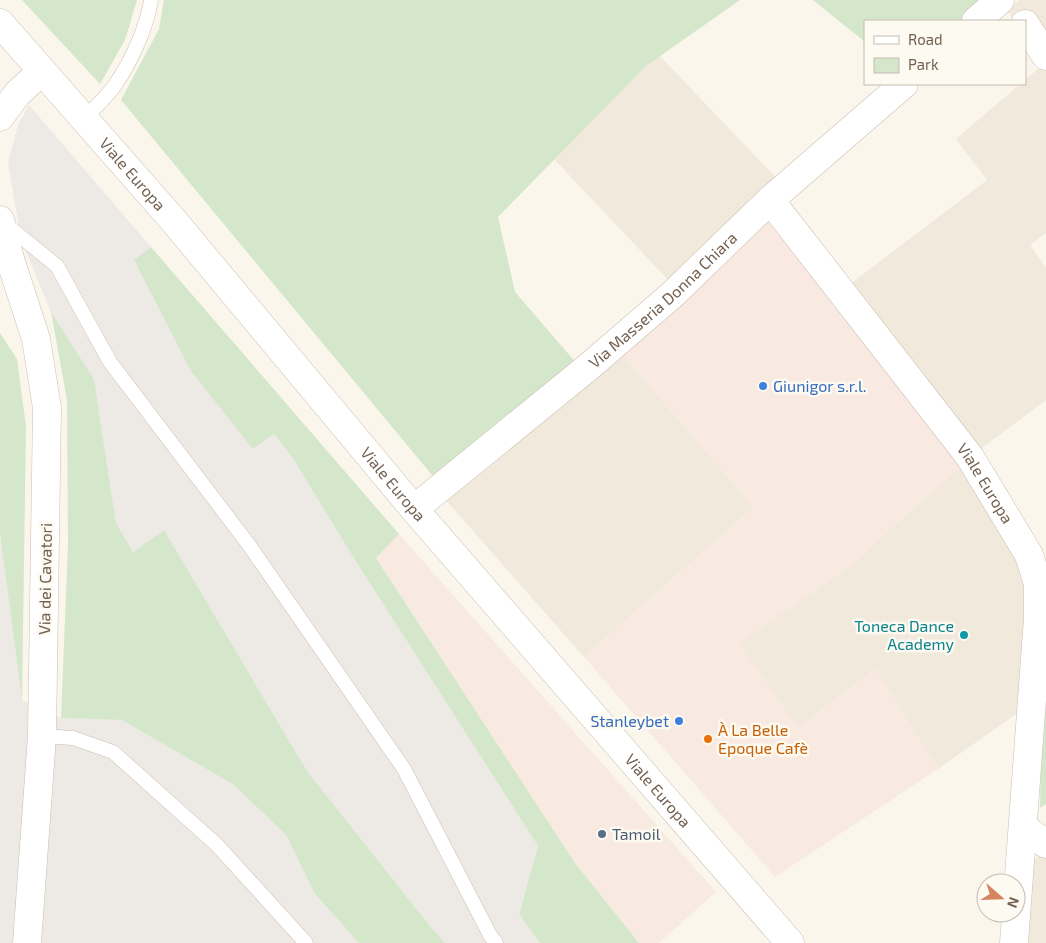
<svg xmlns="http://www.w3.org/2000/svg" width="1046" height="943" font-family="'Exo 2',sans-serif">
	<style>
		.residential { fill: #f1e9db }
		.commercial { fill: #f9eae1 }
		.industrial { fill: #ede9e4 }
		.green { fill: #d4e7cb }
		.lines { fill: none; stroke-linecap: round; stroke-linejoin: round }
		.service-casing { stroke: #ccbfb2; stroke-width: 15 }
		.minor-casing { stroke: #ccbfb2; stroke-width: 29 }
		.tertiary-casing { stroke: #ccbfb2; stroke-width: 29 }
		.service { stroke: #fff; stroke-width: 14 }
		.minor { stroke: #fff; stroke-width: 28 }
		.tertiary { stroke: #fff; stroke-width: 28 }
		.shop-dot { fill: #3f7fe0; stroke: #fdfaf2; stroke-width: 2 }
		.culture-dot { fill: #0f9aa8; stroke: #fdfaf2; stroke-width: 2 }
		.food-dot { fill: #e8710a; stroke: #fdfaf2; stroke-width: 2 }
		.service-dot { fill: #5c6f8a; stroke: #fdfaf2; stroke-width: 2 }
		.labels { text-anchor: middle; stroke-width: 5; stroke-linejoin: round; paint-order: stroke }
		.street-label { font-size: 16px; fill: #736051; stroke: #fdfaf2 }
		.shop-label { font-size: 16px; fill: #366cbe; stroke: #fdfaf2; text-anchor: start }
		.culture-label { font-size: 16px; fill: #0d838f; stroke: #fdfaf2; text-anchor: end }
		.food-label { font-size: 16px; fill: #c56008; stroke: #fdfaf2; text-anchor: start }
		.service-label { font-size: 16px; fill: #4e5e75; stroke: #fdfaf2; text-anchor: start }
	</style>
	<rect width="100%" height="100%" fill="#faf6ec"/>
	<path class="residential" d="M 1019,0 L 1046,0 L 1046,233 L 1030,245 L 1046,268 L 1046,400 L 975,453 L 849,285 L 987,180 L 956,139 L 1020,84 L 1025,84 L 1025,80 L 1045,63 L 1007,10 Z
		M 660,56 L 779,181 L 671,283 L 554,159 L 646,66 Z
		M 619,351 L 754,507 L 584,657 L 443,497 Z
		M 960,467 L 1012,546 L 1026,594 L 1022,710 L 938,769 L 875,669 L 798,728 L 738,643 L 852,565 L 890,529 Z
		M 1042,854 L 1046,859 L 1046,943 L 1023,943 L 1028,864 Z"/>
	<path class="commercial" d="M 768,214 L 778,218 L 960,467 L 890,529 L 852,565 L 739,643 L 798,728 L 875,669 L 938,769 L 775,877 L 584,657 L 754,507 L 619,351 Z
		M 399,534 L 716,892 L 659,943 L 639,943 L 575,863 L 376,558 Z"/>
	<path class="industrial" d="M 29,105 L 151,247 L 134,261 L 253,449 L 274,434 L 292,457 L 355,560 L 538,846 L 519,913 L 540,943 L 445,943 L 430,926 L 307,771 L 164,530 L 133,552 L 116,523 L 94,379 L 51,312 L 21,239 L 8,162 L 18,125 Z
		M 0,534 L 22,700 L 61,718 L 122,720 L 234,785 L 286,835 L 315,894 L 359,943 L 0,943 Z"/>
	<path class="green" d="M 22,0 L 137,0 L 125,40 L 100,84 Z
		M 164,0 L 740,0 L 646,66 L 498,217 L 515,292 L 578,365 L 436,480 L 121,100 L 159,29 Z
		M 813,0 L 989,0 L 964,21 L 865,21 L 865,42 Z
		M 151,247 L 399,534 L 376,558 L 575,863 L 639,943 L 540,943 L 519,914 L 538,846 L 355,560 L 292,457 L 274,434 L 253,449 L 191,371 L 134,260 Z
		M 51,312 L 94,379 L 116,523 L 133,552 L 164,530 L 307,771 L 430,926 L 445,943 L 359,943 L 315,894 L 286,835 L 234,785 L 122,720 L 61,718 L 68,544 L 67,400 Z
		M 0,333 L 17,359 L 26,426 L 22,700 L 0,534 Z
		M 1046,596 L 1046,804 L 1040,808 L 1044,598 Z"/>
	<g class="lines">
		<defs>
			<path id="service" d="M 84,119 C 94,108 107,97 115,85 C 131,62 147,27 151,0
				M 4,223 L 57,266 L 110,362 L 249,545 L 404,769 L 490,935 L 496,943
				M 42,736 L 73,738 L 113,752 L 217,845 L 306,943"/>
			<g id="minor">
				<path d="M 976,21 L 1000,0"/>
				<path d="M 1025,24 L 1046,56"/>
				<path d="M 0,117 L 17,94 L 42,71"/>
				<path id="s1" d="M 770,200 L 970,457 L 1029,555 L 1038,584 L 1038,618 L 1014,943"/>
				<path d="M 0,220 L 11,262 L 36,339 L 47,408 L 42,736 L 27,943"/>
				<path id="s2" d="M 414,509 L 586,369 L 673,294 L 770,200 L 904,84"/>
				<path d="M 1023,827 L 1046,844"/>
			</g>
			<g id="tertiary">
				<path id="s3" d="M 0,23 L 173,220 L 414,509 L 790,943"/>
			</g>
		</defs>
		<use href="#service" class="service-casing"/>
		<use href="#minor" class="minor-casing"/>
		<use href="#tertiary" class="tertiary-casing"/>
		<use href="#service" class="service"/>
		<use href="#minor" class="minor"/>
		<use href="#tertiary" class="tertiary"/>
	</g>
	<g class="shop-dot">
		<circle cx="763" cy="386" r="5"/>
		<circle cx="679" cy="721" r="5"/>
	</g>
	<circle class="culture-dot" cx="964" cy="635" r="5"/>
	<circle class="food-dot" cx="708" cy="739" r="5"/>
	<circle class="service-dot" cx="602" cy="834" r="5"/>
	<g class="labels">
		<g class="street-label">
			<text dy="6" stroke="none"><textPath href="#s3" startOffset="201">Viale Europa</textPath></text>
			<text dy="6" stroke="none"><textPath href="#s2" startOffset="325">Via Masseria Donna Chiara</textPath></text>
			<text dy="6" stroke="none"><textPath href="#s3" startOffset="606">Viale Europa</textPath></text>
			<text dy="6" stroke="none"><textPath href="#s1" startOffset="356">Viale Europa</textPath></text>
			<text transform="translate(45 579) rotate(-89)" y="6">Via dei Cavatori</text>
			<text dy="6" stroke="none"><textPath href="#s3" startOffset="1011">Viale Europa</textPath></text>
		</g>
		<g class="shop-label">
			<text x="773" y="392">Giunigor s.r.l.</text>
			<text x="669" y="727" text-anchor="end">Stanleybet</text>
		</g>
		<g class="culture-label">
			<text x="954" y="632">Toneca Dance<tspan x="954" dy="18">Academy</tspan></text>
		</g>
		<g class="food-label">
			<text x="718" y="736">À La Belle<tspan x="718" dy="18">Epoque Cafè</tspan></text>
		</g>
		<g class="service-label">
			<text x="612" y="840">Tamoil</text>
		</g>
	</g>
	<rect x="864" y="20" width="162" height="65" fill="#fdfaf2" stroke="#c6bcb2"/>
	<rect x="874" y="36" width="25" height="8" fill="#ffffff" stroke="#c6bcb2"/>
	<text x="908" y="45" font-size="15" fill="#736051">Road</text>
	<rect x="874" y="58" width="25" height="15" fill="#d4e7cb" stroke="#c6bcb2"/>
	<text x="908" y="70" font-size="15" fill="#736051">Park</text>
	<g transform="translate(1001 898) rotate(110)"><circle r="24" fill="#fdfaf2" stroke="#c6bcb2"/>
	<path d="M0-4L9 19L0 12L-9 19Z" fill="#d58460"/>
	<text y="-8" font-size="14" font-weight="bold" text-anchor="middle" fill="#736051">N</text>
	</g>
</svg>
